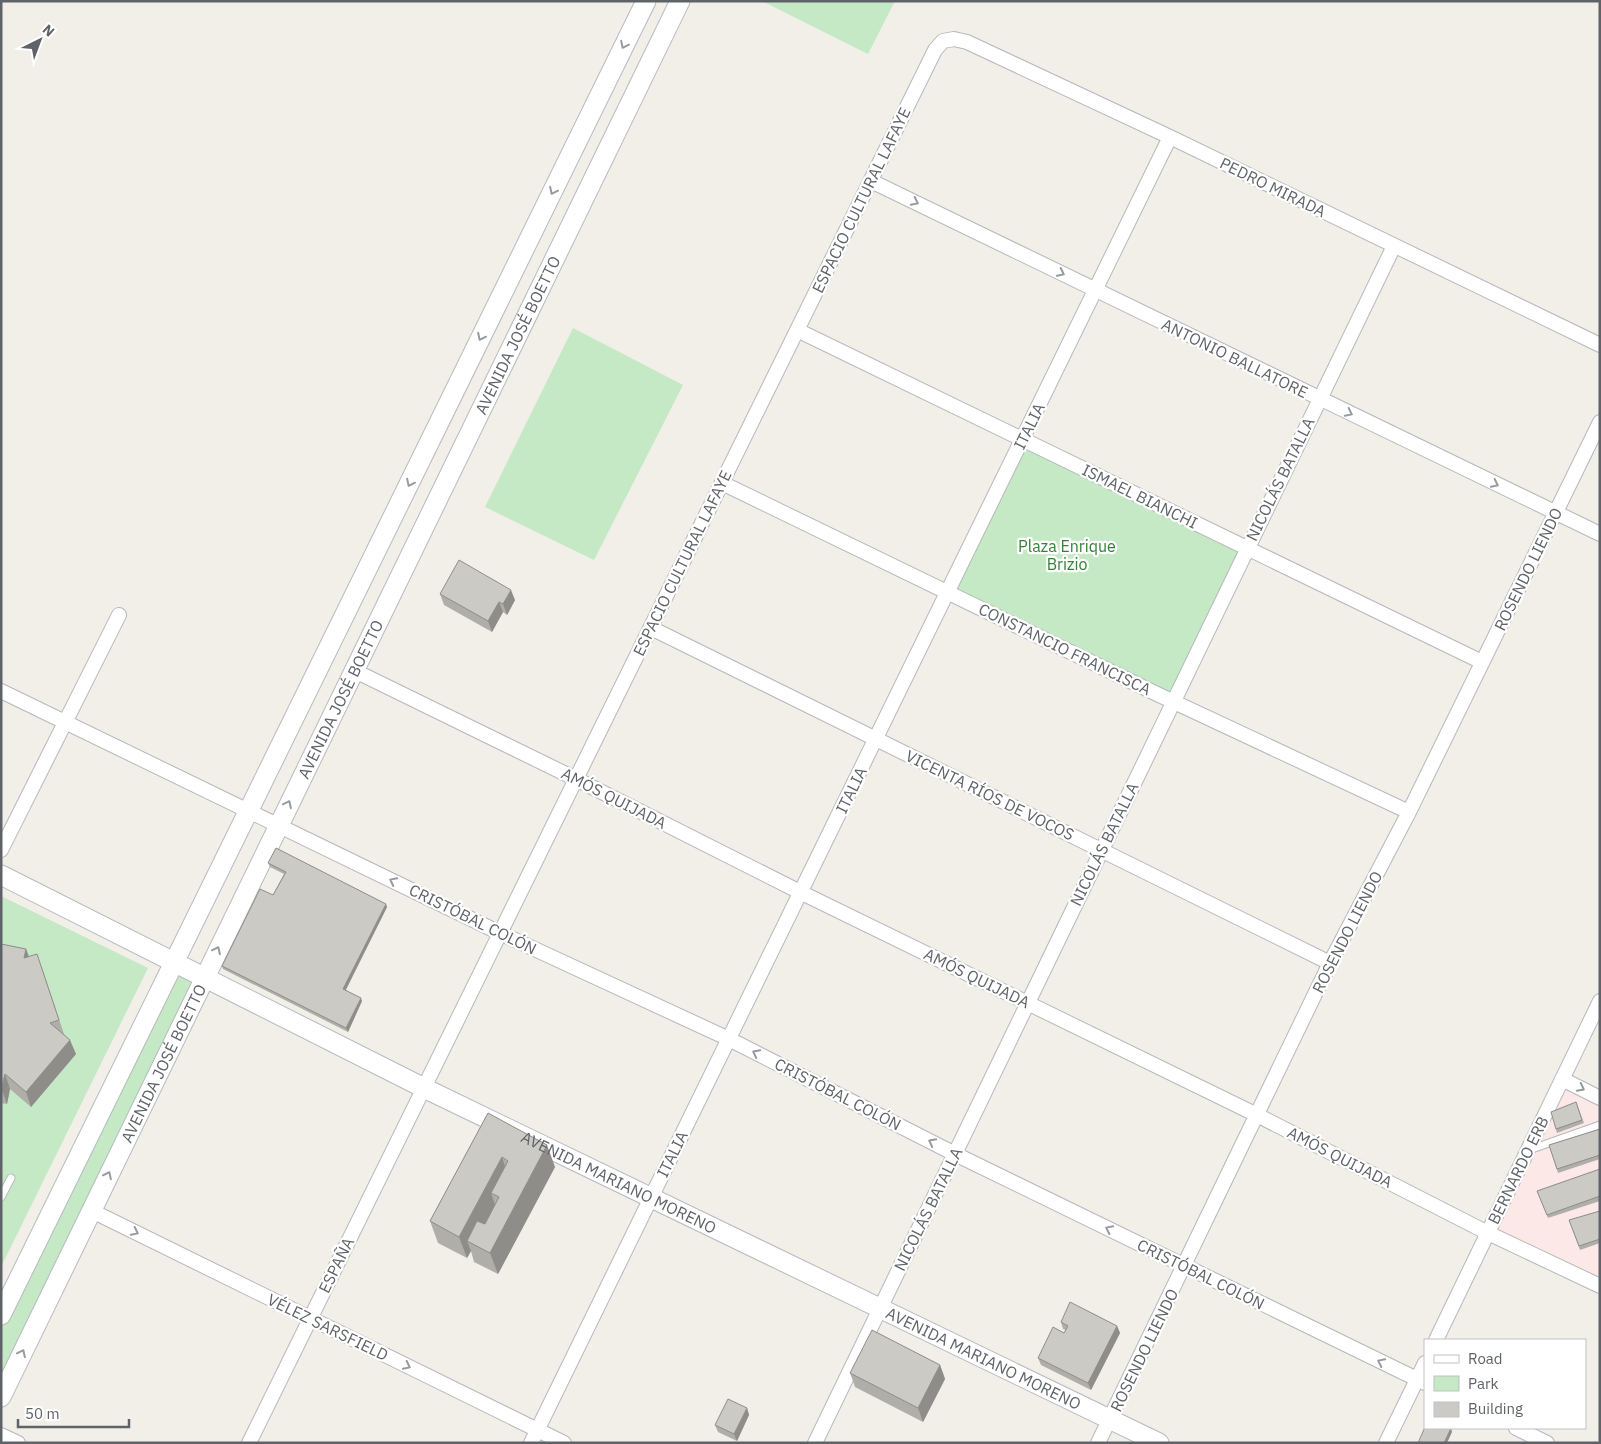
<svg xmlns="http://www.w3.org/2000/svg" width="1601" height="1444" font-family="'IBM Plex Sans',sans-serif">
	<style>
		.medical { fill: #fce8e6 }
		.green { fill: #c5e8c5 }
		.lines { fill: none; stroke-linecap: round; stroke-linejoin: round }
		.lane-casing { stroke: #b5b8bc; stroke-width: 9 }
		.street-casing { stroke: #b5b8bc; stroke-width: 16 }
		.secondary-casing { stroke: #b6babf; stroke-width: 21 }
		.lane { stroke: #fff; stroke-width: 7 }
		.street { stroke: #fff; stroke-width: 14 }
		.secondary { stroke: #fff; stroke-width: 19 }
		.wall { fill: #afaea9 }
		.shaded-wall { fill: #8f8d8a }
		.building { fill: #cccac5; stroke: #8f8d8a }
		.oneway { stroke: #979a9d }
		.labels { text-anchor: middle; stroke-width: 4.5; stroke-linejoin: round; paint-order: stroke }
		.street-label { font-size: 16px; fill: #5f6368; stroke: #fff }
		.park-label { font-size: 16px; fill: #348238; stroke: #fff }
	</style>
	<rect width="100%" height="100%" fill="#f1efe8"/>
	<path class="medical" d="M 1565,1089 L 1600,1105 L 1600,1280 L 1496,1230 Z"/>
	<path class="green" d="M 762,1 L 895,1 L 868,54 Z
		M 573,328 L 683,385 L 594,560 L 485,507 Z
		M 1026,444 L 1241,549 L 1172,697 L 954,591 Z
		M 1,896 L 148,968 L 1,1267 Z
		M 176,967 L 200,978 L 1,1387 L 1,1322 Z"/>
	<g class="lines">
		<defs>
			<path id="lane" d="M 1529,1150 L 1600,1125
				M 1,1197 L 11,1178"/>
			<path id="street" d="M 871,181 L 1600,534
				M 797,330 L 1482,662
				M 722,483 L 1157,694 L 1409,812
				M 651,628 L 1330,963
				M 353,670 L 576,779 L 800,892 L 1257,1115 L 1488,1233 L 1600,1286
				M 1,691 L 500,933 L 729,1039 L 955,1154 L 1425,1383
				M 1,850 L 119,615
				M 1562,1079 L 1600,1098
				M 92,1211 L 564,1443
				M 1436,1340 L 1600,1001
				M 1516,1428 L 1547,1443
				M 1,1435 L 18,1443
				M 249,1443 L 935,50 L 943,41 L 954,39 L 967,42 L 1170,137 L 1600,345
				M 531,1443 L 1170,137
				M 815,1443 L 1394,246
				M 1098,1443 L 1330,963 L 1409,812 L 1600,422
				M 1386,1443 L 1425,1363"/>
			<g id="secondary">
				<path id="s1" d="M 1,875 L 424,1088 L 1159,1443"/>
				<path d="M 1,1315 L 646,1"/>
				<path id="s2" d="M 1,1397 L 680,1"/>
			</g>
		</defs>
		<use href="#lane" class="lane-casing"/>
		<use href="#street" class="street-casing"/>
		<use href="#secondary" class="secondary-casing"/>
		<use href="#lane" class="lane"/>
		<use href="#street" class="street"/>
		<use href="#secondary" class="secondary"/>
	</g>
	<path class="wall" d="M 440,594 L 515,600 L 507,615 L 503,612 L 492,632 L 444,605 Z
		M 268,863 L 387,907 L 346,990 L 362,1001 L 348,1032 L 223,969 L 222,966 L 273,895 L 284,874 L 270,867 Z
		M 1,944 L 26,949 L 29,956 L 42,968 L 64,1034 L 76,1054 L 31,1107 L 10,1089 L 7,1104 L 1,1103 Z
		M 1576,1102 L 1584,1123 L 1557,1133 L 1551,1112 Z
		M 488,1113 L 555,1167 L 498,1274 L 474,1262 L 471,1251 L 467,1258 L 438,1243 L 430,1221 Z
		M 1600,1129 L 1600,1159 L 1558,1173 L 1549,1145 Z
		M 1600,1169 L 1600,1201 L 1548,1218 L 1537,1191 Z
		M 1600,1211 L 1600,1243 L 1580,1250 L 1569,1220 Z
		M 1061,1322 L 1117,1326 L 1120,1333 L 1091,1390 L 1041,1365 L 1038,1358 L 1064,1333 L 1066,1330 L 1063,1329 Z
		M 940,1365 L 945,1379 L 923,1422 L 855,1387 L 850,1373 Z
		M 747,1408 L 749,1415 L 737,1441 L 718,1432 L 715,1425 Z"/>
	<path class="shaded-wall" d="M 511,590 L 515,600 L 507,615 L 503,604 Z
		M 499,602 L 503,612 L 492,632 L 488,621 Z
		M 386,904 L 387,907 L 344,993 L 343,989 Z
		M 26,949 L 31,963 L 24,958 Z
		M 361,998 L 362,1001 L 348,1032 L 346,1028 Z
		M 70,1040 L 76,1054 L 31,1107 L 26,1092 Z
		M 5,1074 L 10,1089 L 7,1104 L 2,1090 Z
		M 547,1145 L 555,1167 L 498,1274 L 490,1253 Z
		M 502,1157 L 509,1179 L 491,1193 L 495,1205 L 474,1245 L 467,1241 L 471,1251 L 467,1258 L 459,1237 Z
		M 1117,1326 L 1120,1333 L 1091,1390 L 1088,1383 Z
		M 940,1365 L 945,1379 L 923,1422 L 918,1408 Z
		M 747,1408 L 749,1415 L 737,1441 L 734,1434 Z
		M 1451,1428 L 1452,1432 L 1447,1443 L 1444,1443 Z"/>
	<path class="building" d="M 459,560 L 511,590 L 503,604 L 499,602 L 488,621 L 440,594 Z
		M 276,848 L 386,904 L 343,989 L 361,998 L 346,1028 L 222,966 L 260,889 L 273,895 L 286,872 L 268,863 Z
		M 1,944 L 26,949 L 24,958 L 37,954 L 59,1020 L 50,1023 L 70,1040 L 26,1092 L 5,1074 L 1,1090 Z
		M 1576,1102 L 1582,1120 L 1556,1129 L 1551,1112 Z
		M 488,1113 L 547,1145 L 490,1253 L 467,1241 L 477,1221 L 485,1224 L 499,1197 L 491,1193 L 508,1161 L 502,1157 L 459,1237 L 430,1221 Z
		M 1600,1129 L 1600,1155 L 1557,1169 L 1549,1145 Z
		M 1600,1169 L 1600,1196 L 1547,1215 L 1537,1191 Z
		M 1600,1211 L 1600,1239 L 1579,1246 L 1569,1220 Z
		M 1070,1302 L 1117,1326 L 1088,1383 L 1038,1358 L 1053,1327 L 1064,1333 L 1068,1326 L 1061,1322 Z
		M 872,1330 L 940,1365 L 918,1408 L 850,1373 Z
		M 728,1399 L 747,1408 L 734,1434 L 715,1425 Z
		M 1425,1427 L 1425,1428 L 1451,1428 L 1444,1443 L 1418,1443 Z"/>
	<defs><path id="oneway-chevron" d="M-2-3.5L2.5 0L-2 3.5" fill="none" stroke-width="1.6" stroke-linecap="round" stroke-linejoin="round" transform="scale(1.25)"/></defs>
	<g class="oneway">
		<use href="#oneway-chevron" transform="translate(624 45) rotate(116)"/>
		<use href="#oneway-chevron" transform="translate(553 191) rotate(116)"/>
		<use href="#oneway-chevron" transform="translate(915 202) rotate(26)"/>
		<use href="#oneway-chevron" transform="translate(1061 273) rotate(26)"/>
		<use href="#oneway-chevron" transform="translate(481 337) rotate(116)"/>
		<use href="#oneway-chevron" transform="translate(1349 413) rotate(26)"/>
		<use href="#oneway-chevron" transform="translate(410 483) rotate(116)"/>
		<use href="#oneway-chevron" transform="translate(1495 484) rotate(26)"/>
		<use href="#oneway-chevron" transform="translate(288 804) rotate(-64)"/>
		<use href="#oneway-chevron" transform="translate(393 881) rotate(-154)"/>
		<use href="#oneway-chevron" transform="translate(217 950) rotate(-64)"/>
		<use href="#oneway-chevron" transform="translate(756 1053) rotate(-153)"/>
		<use href="#oneway-chevron" transform="translate(1581 1088) rotate(27)"/>
		<use href="#oneway-chevron" transform="translate(932 1142) rotate(-153)"/>
		<use href="#oneway-chevron" transform="translate(108 1175) rotate(-64)"/>
		<use href="#oneway-chevron" transform="translate(1109 1229) rotate(-154)"/>
		<use href="#oneway-chevron" transform="translate(135 1232) rotate(26)"/>
		<use href="#oneway-chevron" transform="translate(22 1353) rotate(-64)"/>
		<use href="#oneway-chevron" transform="translate(1381 1362) rotate(-154)"/>
		<use href="#oneway-chevron" transform="translate(407 1366) rotate(26)"/>
	</g>
	<g class="labels">
		<g class="street-label">
			<text transform="translate(1273 187) rotate(26)" y="6">PEDRO MIRADA</text>
			<text transform="translate(861 200) rotate(-64)" y="6">ESPACIO CULTURAL LAFAYE</text>
			<text dy="6" stroke="none"><textPath href="#s2" startOffset="1181">AVENIDA JOSÉ BOETTO</textPath></text>
			<text transform="translate(1235 358) rotate(26)" y="6">ANTONIO BALLATORE</text>
			<text transform="translate(1029 426) rotate(-64)" y="6">ITALIA</text>
			<text transform="translate(1280 479) rotate(-64)" y="6">NICOLÁS BATALLA</text>
			<text transform="translate(1140 496) rotate(26)" y="6">ISMAEL BIANCHI</text>
			<text transform="translate(682 563) rotate(-64)" y="6">ESPACIO CULTURAL LAFAYE</text>
			<text transform="translate(1528 569) rotate(-64)" y="6">ROSENDO LIENDO</text>
			<text transform="translate(1065 649) rotate(26)" y="6">CONSTANCIO FRANCISCA</text>
			<text dy="6" stroke="none"><textPath href="#s2" startOffset="776">AVENIDA JOSÉ BOETTO</textPath></text>
			<text transform="translate(851 790) rotate(-64)" y="6">ITALIA</text>
			<text transform="translate(990 795) rotate(26)" y="6">VICENTA RÍOS DE VOCOS</text>
			<text transform="translate(614 798) rotate(27)" y="6">AMÓS QUIJADA</text>
			<text transform="translate(1104 844) rotate(-64)" y="6">NICOLÁS BATALLA</text>
			<text transform="translate(473 919) rotate(26)" y="6">CRISTÓBAL COLÓN</text>
			<text transform="translate(1347 932) rotate(-63)" y="6">ROSENDO LIENDO</text>
			<text transform="translate(977 978) rotate(26)" y="6">AMÓS QUIJADA</text>
			<text dy="6" stroke="none"><textPath href="#s2" startOffset="371">AVENIDA JOSÉ BOETTO</textPath></text>
			<text transform="translate(838 1094) rotate(27)" y="6">CRISTÓBAL COLÓN</text>
			<text transform="translate(672 1154) rotate(-64)" y="6">ITALIA</text>
			<text transform="translate(1340 1157) rotate(27)" y="6">AMÓS QUIJADA</text>
			<text transform="translate(1518 1170) rotate(-64)" y="6">BERNARDO ERB</text>
			<text dy="6" stroke="none"><textPath href="#s1" startOffset="690">AVENIDA MARIANO MORENO</textPath></text>
			<text transform="translate(928 1209) rotate(-64)" y="6">NICOLÁS BATALLA</text>
			<text transform="translate(336 1265) rotate(-64)" y="6">ESPAÑA</text>
			<text transform="translate(1201 1274) rotate(26)" y="6">CRISTÓBAL COLÓN</text>
			<text transform="translate(328 1327) rotate(26)" y="6">VÉLEZ SARSFIELD</text>
			<text transform="translate(1144 1350) rotate(-64)" y="6">ROSENDO LIENDO</text>
			<text dy="6" stroke="none"><textPath href="#s1" startOffset="1095">AVENIDA MARIANO MORENO</textPath></text>
		</g>
		<g class="park-label">
			<text x="1067" y="552">Plaza Enrique<tspan x="1067" dy="18">Brizio</tspan></text>
		</g>
	</g>
	<rect width="1601" height="1444" fill="none" stroke="#5f6368" stroke-width="5"/>
	<rect x="1424" y="1339" width="162" height="90" fill="#ffffff" stroke="#bfc1c3"/>
	<rect x="1434" y="1355" width="25" height="8" fill="#ffffff" stroke="#bfc1c3"/>
	<text x="1468" y="1364" font-size="15" fill="#5f6368">Road</text>
	<rect x="1434" y="1376" width="25" height="15" fill="#c5e8c5" stroke="#bfc1c3"/>
	<text x="1468" y="1389" font-size="15" fill="#5f6368">Park</text>
	<rect x="1434" y="1402" width="25" height="15" fill="#cccac5" stroke="#bfc1c3"/>
	<text x="1468" y="1414" font-size="15" fill="#5f6368">Building</text>
	<g transform="translate(40 40) rotate(42)" stroke="#ffffff" stroke-width="4" paint-order="stroke">
	<path d="M0-4L9 19L0 12L-9 19Z" fill="#5f6368"/>
	<text y="-8" font-size="14" font-weight="bold" text-anchor="middle" fill="#5f6368">N</text>
	</g>
	<path d="M18 1419v8h111v-8" fill="none" stroke="#5f6368" stroke-width="2.5"/>
	<text x="25" y="1419" font-size="15" fill="#5f6368" stroke="#ffffff" stroke-width="4" paint-order="stroke">50 m</text>
</svg>
